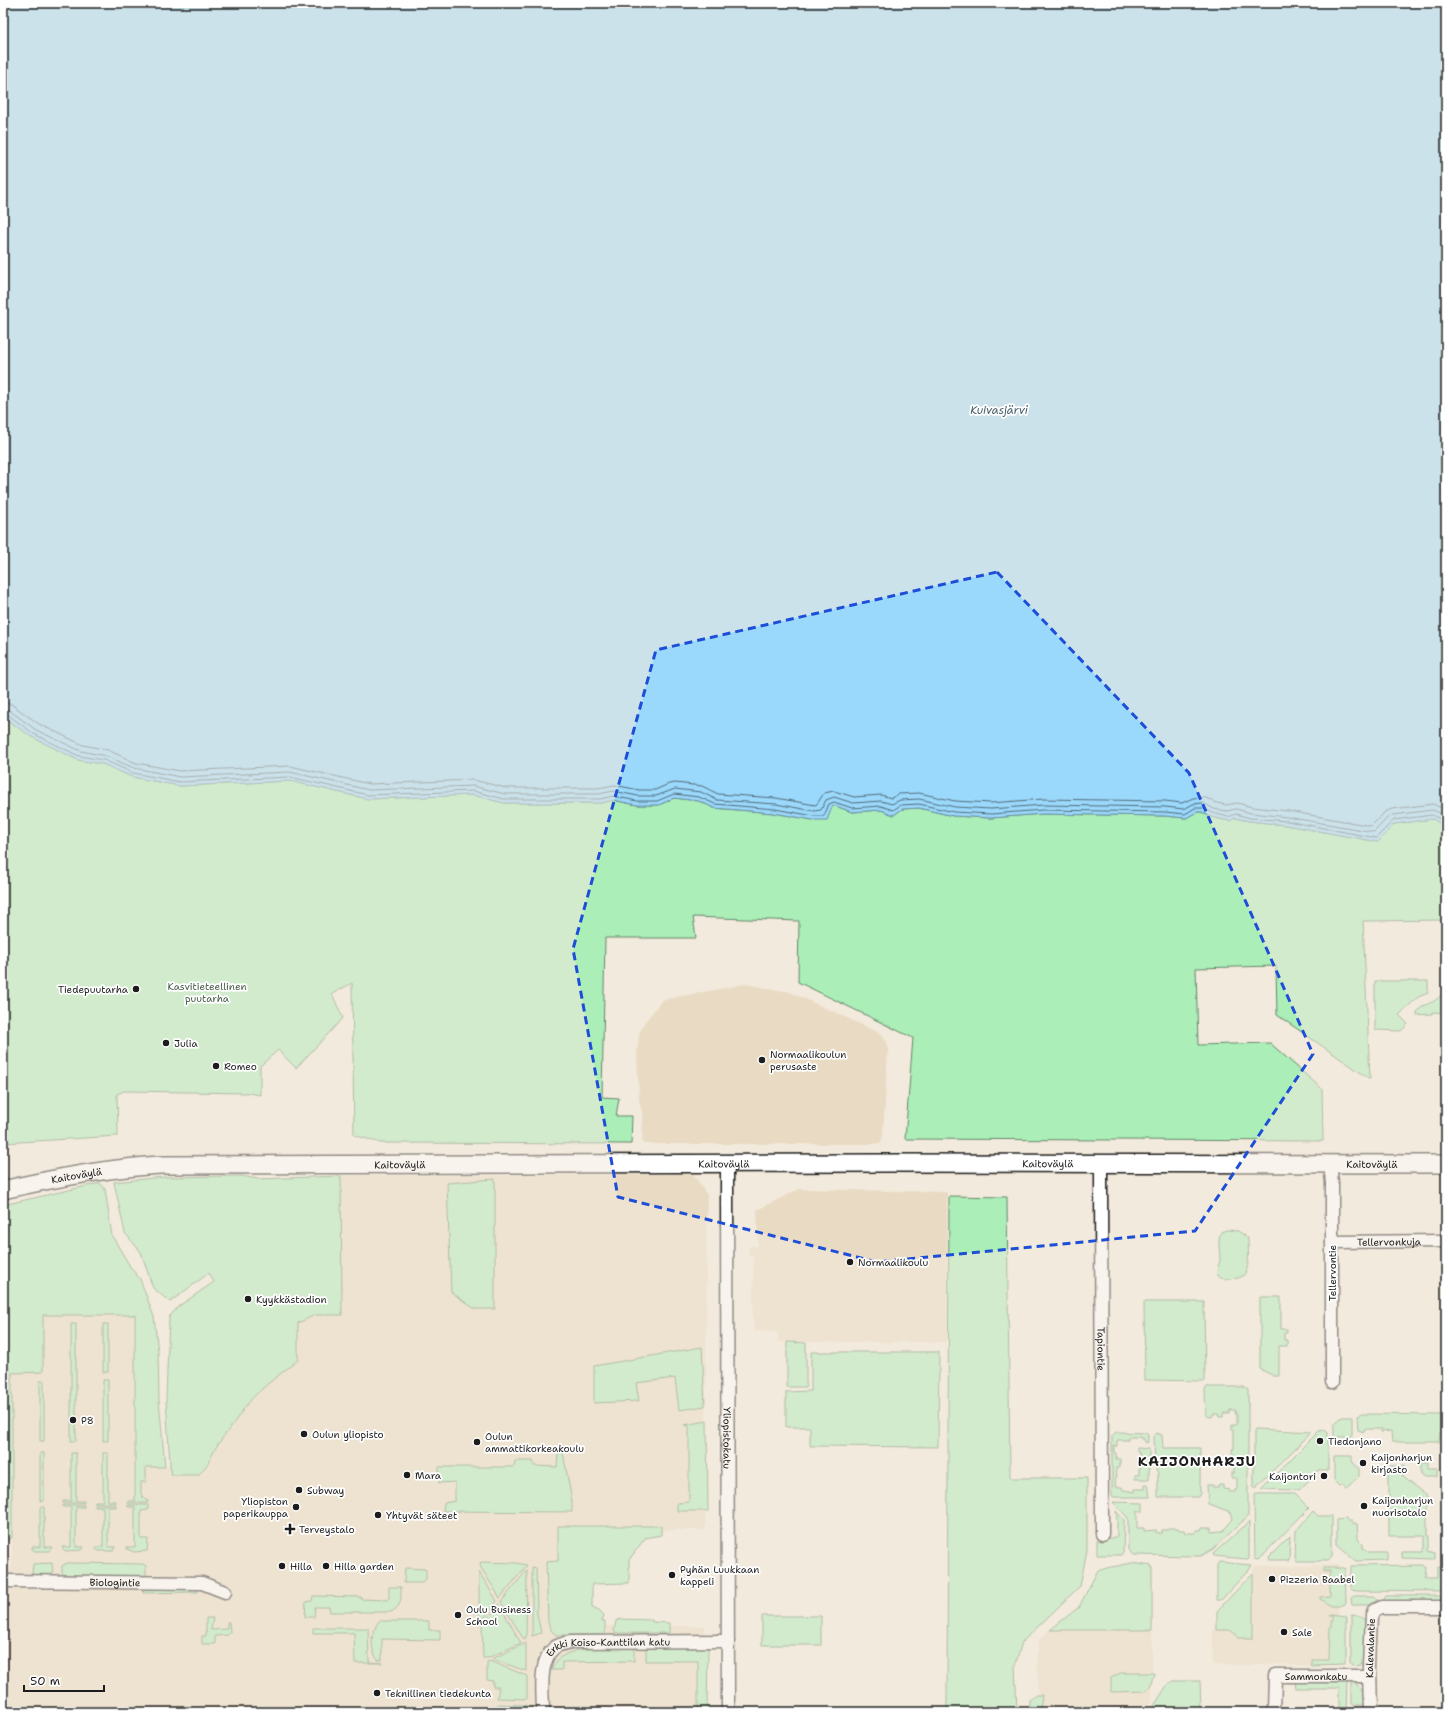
<svg xmlns="http://www.w3.org/2000/svg" width="1449" height="1715" font-family="'Shantell Sans',sans-serif">
	<style>
		.built { fill: #e9dbc3 }
		.green { fill: #abeeb8; stroke: #64856a }
		.water { fill: #9bd9fc; stroke: #688da2 }
		.lines { fill: none; stroke-linecap: round; stroke-linejoin: round }
		.shore { stroke: #4f6876; stroke-width: 1 }
		.street-casing { stroke: #1c1c1c; stroke-width: 15 }
		.secondary-casing { stroke: #1c1c1c; stroke-width: 20 }
		.street { stroke: #fff; stroke-width: 12 }
		.secondary { stroke: #fff; stroke-width: 17 }
		.marked { fill: none; stroke: #1d4ed8; stroke-width: 3; stroke-dasharray: 8 5; stroke-linejoin: round }
		.poi-dot { fill: #1c1c1c; stroke: #fff; stroke-width: 1.5 }
		.labels { text-anchor: middle; stroke-width: 3.5; stroke-linejoin: round; paint-order: stroke }
		.park-label { font-size: 10px; fill: #475b4b; stroke: #fff }
		.poi-label { font-size: 10px; fill: #1c1c1c; stroke: #fff; text-anchor: start }
		.street-label { font-size: 10px; fill: #1c1c1c; stroke: #fff }
		.water-label { font-size: 11px; font-style: italic; fill: #485e6a; stroke: #fff }
		.district-label { font-size: 14px; font-weight: bold; letter-spacing: 1px; fill: #1c1c1c; stroke: #fff }
	</style>
	<rect width="100%" height="100%" fill="#f2eadc"/>
	<filter id="ink" filterUnits="userSpaceOnUse"><feTurbulence type="fractalNoise" baseFrequency=".025" numOctaves="2"/><feDisplacementMap in="SourceGraphic" scale="8" xChannelSelector="R" yChannelSelector="G"/><feConvolveMatrix kernelMatrix="1 2 1 2 8 2 1 2 1" color-interpolation-filters="sRGB"/></filter>
	<g filter="url(#ink)">
		<path class="built" d="M 745,984 L 790,992 L 882,1034 L 887,1043 L 888,1050 L 883,1135 L 881,1143 L 872,1144 L 644,1144 L 642,1139 L 643,1115 L 639,1100 L 637,1054 L 639,1034 L 644,1023 L 662,1000 Z
			M 693,1174 L 707,1195 L 705,1530 L 572,1530 L 572,1626 L 705,1626 L 705,1712 L 3,1712 L 3,1575 L 5,1575 L 11,1569 L 12,1563 L 12,1372 L 43,1372 L 43,1315 L 135,1315 L 135,1466 L 165,1467 L 170,1465 L 172,1475 L 208,1466 L 218,1444 L 235,1423 L 240,1413 L 265,1386 L 298,1360 L 298,1323 L 315,1315 L 342,1314 L 341,1176 Z
			M 799,1189 L 947,1192 L 947,1342 L 778,1342 L 778,1332 L 754,1331 L 754,1322 L 753,1322 L 754,1256 L 748,1256 L 749,1247 L 758,1246 L 757,1210 Z
			M 1339,1565 L 1339,1665 L 1213,1665 L 1213,1631 L 1229,1615 L 1253,1615 L 1253,1566 Z
			M 1050,1630 L 1152,1630 L 1152,1702 L 1141,1710 L 1141,1712 L 1038,1712 L 1038,1641 Z"/>
		<path class="green" d="M 3,717 L 32,737 L 78,760 L 103,764 L 132,777 L 180,786 L 290,781 L 368,799 L 473,795 L 504,803 L 601,803 L 613,800 L 637,805 L 659,805 L 674,798 L 699,801 L 714,808 L 774,813 L 813,820 L 833,805 L 852,812 L 881,810 L 894,815 L 902,809 L 919,808 L 953,816 L 991,818 L 1043,814 L 1165,816 L 1186,818 L 1197,812 L 1202,812 L 1211,817 L 1229,821 L 1235,818 L 1249,821 L 1286,825 L 1378,842 L 1394,824 L 1433,819 L 1446,827 L 1446,920 L 1363,921 L 1370,1079 L 1277,1015 L 1276,966 L 1196,968 L 1198,1045 L 1270,1043 L 1322,1089 L 1323,1141 L 905,1139 L 913,1038 L 798,982 L 799,921 L 693,917 L 696,938 L 605,938 L 602,1097 L 619,1098 L 616,1116 L 632,1116 L 631,1144 L 381,1143 L 354,1135 L 352,983 L 332,994 L 343,1018 L 296,1068 L 278,1050 L 260,1066 L 260,1095 L 249,1093 L 124,1091 L 117,1094 L 118,1136 L 3,1143 Z
			M 1375,981 L 1428,981 L 1428,993 L 1418,997 L 1399,1015 L 1408,1024 L 1401,1031 L 1375,1030 Z
			M 1446,987 L 1446,1013 L 1432,1012 L 1432,1014 L 1417,1015 L 1417,1012 C 1428,999 1436,1007 1446,987 Z
			M 242,1176 L 258,1179 L 341,1176 L 342,1315 L 315,1315 L 298,1323 L 298,1360 C 278,1376 254,1392 240,1414 C 233,1425 225,1434 218,1444 C 210,1457 210,1464 198,1475 L 172,1475 L 170,1465 L 166,1399 L 169,1317 L 179,1306 L 214,1282 L 209,1273 L 170,1302 L 153,1288 L 141,1252 L 125,1233 L 114,1182 L 164,1177 Z
			M 495,1179 L 495,1309 L 475,1309 L 451,1292 L 447,1183 Z
			M 100,1183 L 105,1189 L 112,1236 L 131,1268 L 140,1279 L 154,1317 L 158,1352 L 159,1399 L 165,1467 L 146,1467 L 146,1482 L 141,1482 L 141,1494 L 144,1499 L 148,1501 L 148,1503 L 128,1503 L 128,1501 L 135,1501 L 135,1315 L 43,1315 L 43,1372 L 12,1373 L 12,1538 L 3,1542 L 3,1205 Z
			M 949,1196 L 1007,1197 L 1010,1478 L 1087,1478 L 1087,1550 L 1080,1586 L 1022,1642 L 1015,1666 L 1017,1712 L 947,1712 Z
			M 1226,1230 L 1238,1231 L 1248,1238 C 1248,1248 1251,1273 1241,1277 C 1238,1279 1232,1278 1229,1279 C 1225,1279 1219,1279 1218,1275 C 1216,1269 1219,1265 1220,1260 C 1220,1249 1217,1243 1221,1232 Z
			M 1260,1297 L 1281,1297 L 1281,1329 L 1287,1329 L 1287,1333 L 1284,1333 L 1284,1340 L 1287,1340 L 1287,1346 L 1279,1346 L 1279,1376 L 1274,1376 L 1260,1369 Z
			M 1144,1302 L 1204,1302 L 1205,1381 L 1145,1380 Z
			M 71,1324 L 76,1324 L 76,1441 L 71,1441 Z
			M 103,1324 L 108,1324 L 108,1372 L 103,1372 Z
			M 787,1342 L 806,1343 L 806,1387 L 787,1387 Z
			M 702,1347 L 705,1406 L 679,1410 L 675,1378 L 636,1383 L 639,1401 L 594,1403 L 594,1366 Z
			M 811,1352 L 939,1352 L 938,1447 L 810,1446 L 810,1427 L 786,1427 L 786,1392 L 811,1391 Z
			M 103,1380 L 108,1380 L 108,1441 L 103,1441 Z
			M 40,1381 L 44,1381 L 44,1441 L 40,1441 Z
			M 1206,1387 L 1244,1387 L 1248,1390 L 1248,1516 L 1213,1549 L 1201,1556 L 1133,1555 L 1128,1550 L 1128,1518 L 1113,1502 L 1143,1503 L 1143,1511 L 1137,1511 L 1137,1528 L 1144,1528 L 1144,1531 L 1156,1530 L 1156,1533 L 1162,1533 L 1162,1530 L 1168,1530 L 1168,1528 L 1178,1528 L 1179,1530 L 1184,1530 L 1185,1533 L 1196,1533 L 1196,1530 L 1201,1530 L 1202,1528 L 1212,1528 L 1212,1532 L 1223,1531 L 1233,1519 L 1231,1512 L 1208,1504 L 1207,1485 L 1213,1485 L 1213,1487 L 1218,1487 L 1218,1485 L 1223,1485 L 1223,1489 L 1229,1490 L 1229,1492 L 1235,1492 L 1235,1490 L 1237,1489 L 1237,1478 L 1231,1478 L 1231,1473 L 1234,1473 L 1234,1454 L 1232,1453 L 1232,1449 L 1234,1449 L 1234,1429 L 1232,1429 L 1232,1425 L 1237,1425 L 1237,1413 L 1235,1413 L 1235,1410 L 1230,1410 L 1229,1413 L 1223,1413 L 1223,1417 L 1219,1417 L 1218,1414 L 1213,1414 L 1212,1417 L 1206,1416 L 1205,1390 Z
			M 1362,1414 L 1443,1415 L 1446,1418 L 1446,1433 L 1440,1433 L 1439,1442 L 1392,1442 L 1391,1431 L 1381,1432 L 1381,1429 L 1364,1429 L 1364,1432 L 1358,1430 L 1357,1416 Z
			M 1342,1417 L 1352,1417 L 1352,1435 L 1349,1437 L 1334,1437 L 1334,1424 Z
			M 707,1421 L 708,1511 L 677,1511 L 677,1503 L 689,1502 L 689,1426 L 684,1425 Z
			M 1255,1429 L 1312,1432 L 1254,1489 L 1254,1431 Z
			M 1325,1430 L 1328,1433 L 1328,1471 L 1318,1471 L 1299,1490 L 1261,1489 L 1319,1431 Z
			M 1116,1432 L 1146,1433 L 1148,1435 L 1148,1442 L 1145,1443 L 1144,1439 L 1141,1439 L 1140,1437 L 1128,1437 L 1128,1440 L 1117,1440 L 1117,1446 L 1114,1446 L 1114,1453 L 1116,1453 L 1116,1459 L 1120,1459 L 1120,1468 L 1116,1468 L 1115,1487 L 1122,1487 L 1123,1490 L 1135,1492 L 1135,1489 L 1145,1489 L 1145,1484 L 1148,1484 L 1150,1497 L 1112,1497 L 1112,1436 Z
			M 1156,1433 L 1162,1435 L 1163,1448 L 1200,1448 L 1200,1493 L 1198,1497 L 1158,1497 L 1158,1473 L 1155,1467 L 1154,1435 Z
			M 1137,1448 L 1149,1449 L 1149,1479 L 1135,1479 L 1135,1475 L 1139,1475 L 1139,1452 L 1137,1452 Z
			M 40,1453 L 44,1453 L 44,1501 L 40,1501 Z
			M 71,1453 L 76,1453 L 76,1501 L 84,1501 L 84,1503 L 63,1503 L 63,1501 L 71,1501 Z
			M 103,1453 L 108,1453 L 108,1501 L 116,1501 L 116,1503 L 95,1503 L 95,1501 L 103,1501 Z
			M 558,1453 L 563,1453 L 572,1501 L 572,1512 L 443,1511 L 444,1503 L 455,1501 L 455,1482 L 439,1483 L 439,1467 L 514,1467 L 515,1461 L 533,1461 L 534,1466 L 557,1467 Z
			M 1334,1456 L 1352,1456 L 1352,1463 L 1359,1469 L 1359,1476 L 1346,1490 L 1346,1488 L 1343,1484 L 1340,1486 L 1334,1480 Z
			M 1420,1463 L 1427,1463 L 1427,1469 L 1437,1469 L 1437,1477 L 1424,1477 L 1420,1474 Z
			M 1389,1466 L 1404,1466 L 1404,1474 L 1402,1477 L 1427,1496 L 1427,1536 L 1429,1536 L 1429,1551 L 1436,1553 L 1436,1559 L 1402,1558 L 1402,1552 L 1424,1552 L 1424,1536 L 1389,1536 Z
			M 1256,1494 L 1295,1494 L 1309,1508 L 1259,1559 L 1255,1558 L 1254,1495 Z
			M 63,1505 L 84,1505 L 84,1507 L 76,1507 L 76,1547 L 84,1547 L 82,1550 L 66,1551 L 63,1549 L 62,1547 L 71,1547 L 71,1507 L 63,1507 Z
			M 95,1505 L 116,1505 L 116,1507 L 108,1507 L 108,1547 L 116,1547 L 114,1551 L 99,1551 L 96,1549 L 96,1547 L 103,1547 L 103,1507 L 95,1507 Z
			M 128,1505 L 148,1505 L 148,1510 L 141,1511 L 141,1539 L 148,1539 L 147,1551 L 134,1552 L 127,1549 L 127,1547 L 135,1547 L 135,1507 L 128,1507 Z
			M 40,1507 L 44,1507 L 44,1547 L 52,1547 L 49,1551 L 35,1551 L 32,1549 L 32,1547 L 40,1547 Z
			M 1116,1511 L 1124,1520 L 1123,1552 L 1121,1555 L 1097,1555 L 1097,1538 L 1117,1538 L 1117,1519 Z
			M 1313,1511 L 1318,1516 L 1332,1516 L 1332,1557 L 1327,1561 L 1297,1561 L 1295,1557 L 1296,1531 Z
			M 1346,1519 L 1347,1521 L 1351,1521 L 1351,1524 L 1357,1524 L 1358,1538 L 1363,1543 L 1363,1547 L 1368,1552 L 1387,1552 L 1387,1560 L 1356,1561 L 1338,1546 L 1337,1544 L 1337,1520 Z
			M 1249,1522 L 1249,1558 L 1247,1559 L 1214,1556 L 1213,1554 Z
			M 558,1526 L 661,1526 L 661,1535 L 645,1538 L 629,1560 L 629,1583 L 592,1584 L 592,1607 L 599,1610 L 604,1615 L 602,1621 L 605,1621 L 605,1635 L 556,1635 L 551,1630 L 548,1622 L 546,1562 L 558,1561 Z
			M 1290,1536 L 1289,1560 L 1270,1560 L 1269,1557 Z
			M 481,1562 L 516,1563 L 527,1565 L 500,1598 L 480,1566 Z
			M 1219,1562 L 1251,1565 L 1246,1573 L 1221,1600 L 1217,1600 L 1217,1565 Z
			M 52,1563 L 53,1573 L 50,1576 L 35,1576 L 32,1574 L 33,1564 Z
			M 67,1563 L 143,1564 L 146,1566 L 146,1575 L 144,1577 L 64,1576 L 62,1573 L 62,1566 Z
			M 1131,1563 L 1152,1566 L 1152,1630 L 1050,1630 L 1079,1607 L 1097,1572 C 1103,1567 1122,1566 1131,1563 Z
			M 1424,1565 L 1427,1568 L 1426,1580 L 1438,1580 L 1438,1568 L 1445,1571 L 1445,1592 L 1355,1591 L 1351,1588 L 1351,1566 Z
			M 532,1567 L 536,1568 L 537,1614 L 541,1633 L 532,1636 Z
			M 405,1568 L 425,1569 L 426,1570 L 426,1579 L 422,1583 L 404,1583 Z
			M 1323,1568 L 1343,1568 L 1345,1569 L 1346,1602 L 1344,1605 L 1329,1605 L 1320,1599 L 1320,1597 L 1330,1596 L 1330,1571 L 1323,1571 Z
			M 527,1570 L 526,1639 L 523,1638 L 501,1602 Z
			M 479,1572 L 497,1601 L 479,1625 Z
			M 1253,1573 L 1253,1638 L 1238,1638 L 1228,1630 L 1217,1630 L 1217,1611 Z
			M 389,1587 L 401,1587 C 401,1599 402,1606 391,1612 L 330,1612 L 329,1607 L 315,1607 L 314,1617 L 305,1617 L 306,1602 L 312,1601 L 313,1596 L 361,1597 L 361,1599 L 387,1600 L 389,1598 Z
			M 144,1588 L 197,1588 L 198,1592 L 143,1593 Z
			M 1354,1596 L 1372,1596 L 1377,1600 L 1368,1605 L 1352,1605 L 1351,1598 Z
			M 1385,1596 L 1444,1596 L 1442,1601 L 1382,1601 Z
			M 499,1604 L 521,1643 L 488,1658 L 483,1658 L 482,1625 Z
			M 1332,1614 L 1346,1616 L 1346,1664 L 1311,1665 L 1311,1660 L 1329,1660 L 1330,1627 L 1332,1627 L 1332,1620 L 1334,1620 L 1334,1615 L 1330,1615 Z
			M 1351,1615 L 1356,1616 L 1364,1621 L 1364,1659 L 1362,1664 L 1353,1665 L 1351,1662 Z
			M 762,1616 L 821,1616 L 821,1645 L 762,1645 Z
			M 206,1618 L 213,1618 L 211,1630 L 227,1629 L 227,1622 L 229,1622 L 230,1632 L 228,1635 L 215,1636 L 215,1644 L 202,1644 L 202,1636 L 206,1636 Z
			M 621,1619 L 652,1620 L 652,1622 L 669,1623 L 669,1633 L 616,1633 L 614,1631 L 616,1621 Z
			M 379,1621 L 429,1621 L 429,1630 L 440,1630 L 440,1640 L 382,1639 L 382,1660 L 378,1660 C 369,1649 371,1633 379,1621 Z
			M 313,1628 L 368,1628 L 369,1662 L 382,1663 L 355,1663 L 354,1633 L 313,1633 Z
			M 526,1643 L 526,1671 L 492,1659 Z
			M 634,1647 L 634,1661 L 562,1662 L 562,1670 L 551,1670 C 554,1665 557,1659 563,1656 C 577,1646 617,1647 634,1647 Z
			M 646,1647 L 708,1647 L 707,1712 L 698,1712 L 698,1661 L 646,1661 Z
			M 490,1661 L 527,1676 L 527,1699 L 497,1698 L 499,1687 L 493,1687 L 493,1681 L 487,1680 L 487,1662 Z
			M 1120,1673 L 1154,1673 L 1150,1687 L 1145,1691 L 1111,1692 L 1111,1678 Z
			M 1173,1681 L 1200,1681 L 1201,1712 L 1178,1711 L 1150,1712 L 1168,1684 Z
			M 1295,1681 L 1347,1681 L 1346,1712 L 1338,1712 L 1338,1689 L 1296,1689 Z
			M 1351,1681 C 1363,1685 1364,1694 1364,1705 L 1353,1705 L 1351,1702 Z
			M 1036,1695 L 1042,1695 L 1040,1712 L 1029,1712 L 1029,1700 Z
			M 498,1704 L 526,1705 L 527,1712 L 498,1710 Z"/>
		<path class="water" d="M 3,3 L 1446,3 L 1446,827 L 1433,819 L 1394,824 L 1378,842 L 1286,825 L 1249,821 L 1235,818 L 1230,821 L 1211,817 L 1202,812 L 1197,812 L 1186,818 L 1165,816 L 1043,814 L 991,818 L 953,816 L 919,808 L 902,809 L 894,815 L 881,810 L 852,812 L 833,805 L 827,820 L 813,820 L 774,813 L 714,808 L 699,801 L 674,798 L 659,805 L 637,805 L 613,800 L 601,803 L 504,803 L 473,795 L 368,799 L 290,781 L 180,786 L 132,777 L 103,764 L 78,760 L 32,737 L 3,717 Z"/>
		<g class="lines">
			<path class="shore" d="M 3,703 L 11,704 L 39,724 L 83,745 L 108,750 L 136,763 L 180,771 L 290,766 L 369,784 L 473,780 L 506,788 L 598,788 L 614,785 L 639,790 L 655,790 L 669,784 L 675,783 L 702,786 L 718,794 L 776,798 L 815,805 L 817,804 L 824,793 L 834,791 L 854,797 L 881,795 L 891,798 L 899,794 L 919,793 L 955,801 L 991,803 L 1043,799 L 1165,801 L 1182,803 L 1193,798 L 1204,797 L 1217,803 L 1226,805 L 1237,803 L 1252,807 L 1288,811 L 1371,826 L 1385,812 L 1392,809 L 1433,804 L 1446,810
				M 3,709 L 9,710 L 36,730 L 81,751 L 106,756 L 134,768 L 180,777 L 290,772 L 369,790 L 473,786 L 505,794 L 599,794 L 613,791 L 638,796 L 656,796 L 675,789 L 701,792 L 717,800 L 776,804 L 814,811 L 821,810 L 826,800 L 834,797 L 853,803 L 881,801 L 892,804 L 900,800 L 919,799 L 955,807 L 991,809 L 1043,805 L 1165,807 L 1184,809 L 1193,804 L 1203,803 L 1214,809 L 1227,811 L 1236,809 L 1251,813 L 1287,817 L 1374,832 L 1388,817 L 1393,815 L 1433,810 L 1446,816
				M 3,714 L 7,714 L 34,734 L 79,756 L 104,760 L 133,773 L 180,782 L 290,777 L 368,795 L 473,791 L 504,799 L 600,799 L 613,796 L 637,801 L 657,801 L 674,794 L 699,797 L 715,804 L 775,809 L 814,816 L 824,816 L 829,804 L 834,802 L 852,808 L 881,806 L 893,810 L 901,805 L 919,804 L 954,812 L 991,814 L 1043,810 L 1165,812 L 1185,814 L 1195,808 L 1203,808 L 1213,813 L 1228,817 L 1236,814 L 1250,818 L 1287,821 L 1376,838 L 1394,820 L 1432,815 L 1446,822"/>
			<defs>
				<g id="street">
					<path id="s1" d="M 727,1163 L 728,1712"/>
					<path id="s2" d="M 1101,1163 L 1102,1534"/>
					<path d="M 1330,1163 L 1332,1183 L 1332,1382"/>
					<path id="s3" d="M 1332,1242 L 1446,1241"/>
					<path id="s4" d="M 3,1581 L 202,1583 L 225,1592"/>
					<path id="s5" d="M 543,1712 C 543,1694 538,1661 554,1648 C 559,1644 565,1643 571,1642 L 728,1641"/>
					<path id="s6" d="M 1274,1712 L 1275,1676 L 1369,1676"/>
					<path id="s7" d="M 1370,1712 L 1369,1667 L 1371,1615 L 1373,1610 L 1381,1607 L 1446,1607"/>
				</g>
				<g id="secondary">
					<path id="s8" d="M 3,1190 C 55,1178 107,1168 160,1165 L 886,1163 L 1446,1164"/>
				</g>
			</defs>
			<use href="#street" class="street-casing"/>
			<use href="#secondary" class="secondary-casing"/>
			<use href="#street" class="street"/>
			<use href="#secondary" class="secondary"/>
		</g>
	</g>
	<path d="M0 0H1449V1715H0ZM 997,572 L 1189,773 L 1313,1054 L 1195,1231 L 877,1262 L 618,1197 L 573,949 L 656,650 Z" fill="#f2eadc" fill-opacity=".55" fill-rule="evenodd"/>
	<path class="marked" d="M 997,572 L 1189,773 L 1313,1054 L 1195,1231 L 877,1262 L 618,1197 L 573,949 L 656,650 Z"/>
	<g class="poi-dot">
		<circle cx="136" cy="989" r="4"/>
		<circle cx="166" cy="1043" r="4"/>
		<circle cx="762" cy="1060" r="4"/>
		<circle cx="216" cy="1066" r="4"/>
		<circle cx="850" cy="1262" r="4"/>
		<circle cx="248" cy="1299" r="4"/>
		<circle cx="73" cy="1420" r="4"/>
		<circle cx="304" cy="1434" r="4"/>
		<circle cx="1320" cy="1441" r="4"/>
		<circle cx="477" cy="1442" r="4"/>
		<circle cx="1363" cy="1463" r="4"/>
		<circle cx="407" cy="1475" r="4"/>
		<circle cx="1324" cy="1476" r="4"/>
		<circle cx="299" cy="1490" r="4"/>
		<circle cx="1364" cy="1506" r="4"/>
		<circle cx="296" cy="1507" r="4"/>
		<circle cx="378" cy="1515" r="4"/>
		<path d="M288 1523h4v4h4v4h-4v4h-4v-4h-4v-4h4z"/>
		<circle cx="282" cy="1566" r="4"/>
		<circle cx="326" cy="1566" r="4"/>
		<circle cx="672" cy="1575" r="4"/>
		<circle cx="1272" cy="1579" r="4"/>
		<circle cx="458" cy="1615" r="4"/>
		<circle cx="1284" cy="1632" r="4"/>
		<circle cx="377" cy="1693" r="4"/>
	</g>
	<g class="labels">
		<g class="park-label">
			<text x="207" y="990">Kasvitieteellinen<tspan x="207" dy="12">puutarha</tspan></text>
		</g>
		<g class="poi-label">
			<text x="128" y="993" text-anchor="end">Tiedepuutarha</text>
			<text x="174" y="1047">Julia</text>
			<text x="770" y="1058">Normaalikoulun<tspan x="770" dy="12">perusaste</tspan></text>
			<text x="224" y="1070">Romeo</text>
			<text x="858" y="1266">Normaalikoulu</text>
			<text x="256" y="1303">Kyykkästadion</text>
			<text x="81" y="1424">P8</text>
			<text x="312" y="1438">Oulun yliopisto</text>
			<text x="485" y="1440">Oulun<tspan x="485" dy="12">ammattikorkeakoulu</tspan></text>
			<text x="1328" y="1445">Tiedonjano</text>
			<text x="1371" y="1461">Kaijonharjun<tspan x="1371" dy="12">kirjasto</tspan></text>
			<text x="415" y="1479">Mara</text>
			<text x="1316" y="1480" text-anchor="end">Kaijontori</text>
			<text x="307" y="1494">Subway</text>
			<text x="1372" y="1504">Kaijonharjun<tspan x="1372" dy="12">nuorisotalo</tspan></text>
			<text x="288" y="1505" text-anchor="end">Yliopiston<tspan x="288" dy="12">paperikauppa</tspan></text>
			<text x="386" y="1519">Yhtyvät säteet</text>
			<text x="299" y="1533">Terveystalo</text>
			<text x="290" y="1570">Hilla</text>
			<text x="334" y="1570">Hilla garden</text>
			<text x="680" y="1573">Pyhän Luukkaan<tspan x="680" dy="12">kappeli</tspan></text>
			<text x="1280" y="1583">Pizzeria Baabel</text>
			<text x="466" y="1613">Oulu Business<tspan x="466" dy="12">School</tspan></text>
			<text x="1292" y="1636">Sale</text>
			<text x="385" y="1697">Teknillinen tiedekunta</text>
		</g>
		<g class="street-label">
			<text dy="4" stroke="none"><textPath href="#s8" startOffset="1047">Kaitoväylä</textPath></text>
			<text dy="4" stroke="none"><textPath href="#s8" startOffset="723">Kaitoväylä</textPath></text>
			<text dy="4" stroke="none"><textPath href="#s8" startOffset="1371">Kaitoväylä</textPath></text>
			<text dy="4" stroke="none"><textPath href="#s8" startOffset="399">Kaitoväylä</textPath></text>
			<text dy="4" stroke="none"><textPath href="#s8" startOffset="75">Kaitoväylä</textPath></text>
			<text dy="4" stroke="none"><textPath href="#s3" startOffset="57">Tellervonkuja</textPath></text>
			<text transform="translate(1332 1273) rotate(-90)" y="4">Tellervontie</text>
			<text dy="4" stroke="none"><textPath href="#s2" startOffset="186">Tapiontie</textPath></text>
			<text dy="4" stroke="none"><textPath href="#s1" startOffset="275">Yliopistokatu</textPath></text>
			<text dy="4" stroke="none"><textPath href="#s4" startOffset="112">Biologintie</textPath></text>
			<text dy="4" stroke="none"><textPath href="#s7" startOffset="64">Kalevalantie</textPath></text>
			<text dy="4" stroke="none"><textPath href="#s5" startOffset="121">Erkki Koiso-Kanttilan katu</textPath></text>
			<text dy="4" stroke="none"><textPath href="#s6" startOffset="77">Sammonkatu</textPath></text>
		</g>
		<g class="water-label">
			<text x="999" y="414">Kuivasjärvi</text>
		</g>
		<g class="district-label">
			<text x="1197" y="1466">KAIJONHARJU</text>
		</g>
	</g>
	<rect width="1449" height="1715" fill="none" stroke="#fff" stroke-width="16"/>
	<rect x="8" y="8" width="1433" height="1699" fill="none" stroke="#1c1c1c" stroke-width="1.5" filter="url(#ink)"/>
	<path d="M24 1685v6h80v-6" fill="none" stroke="#1c1c1c" stroke-width="2"/>
	<text x="30" y="1685" font-size="12" fill="#1c1c1c" stroke="#ffffff" stroke-width="3" paint-order="stroke">50 m</text>
</svg>
